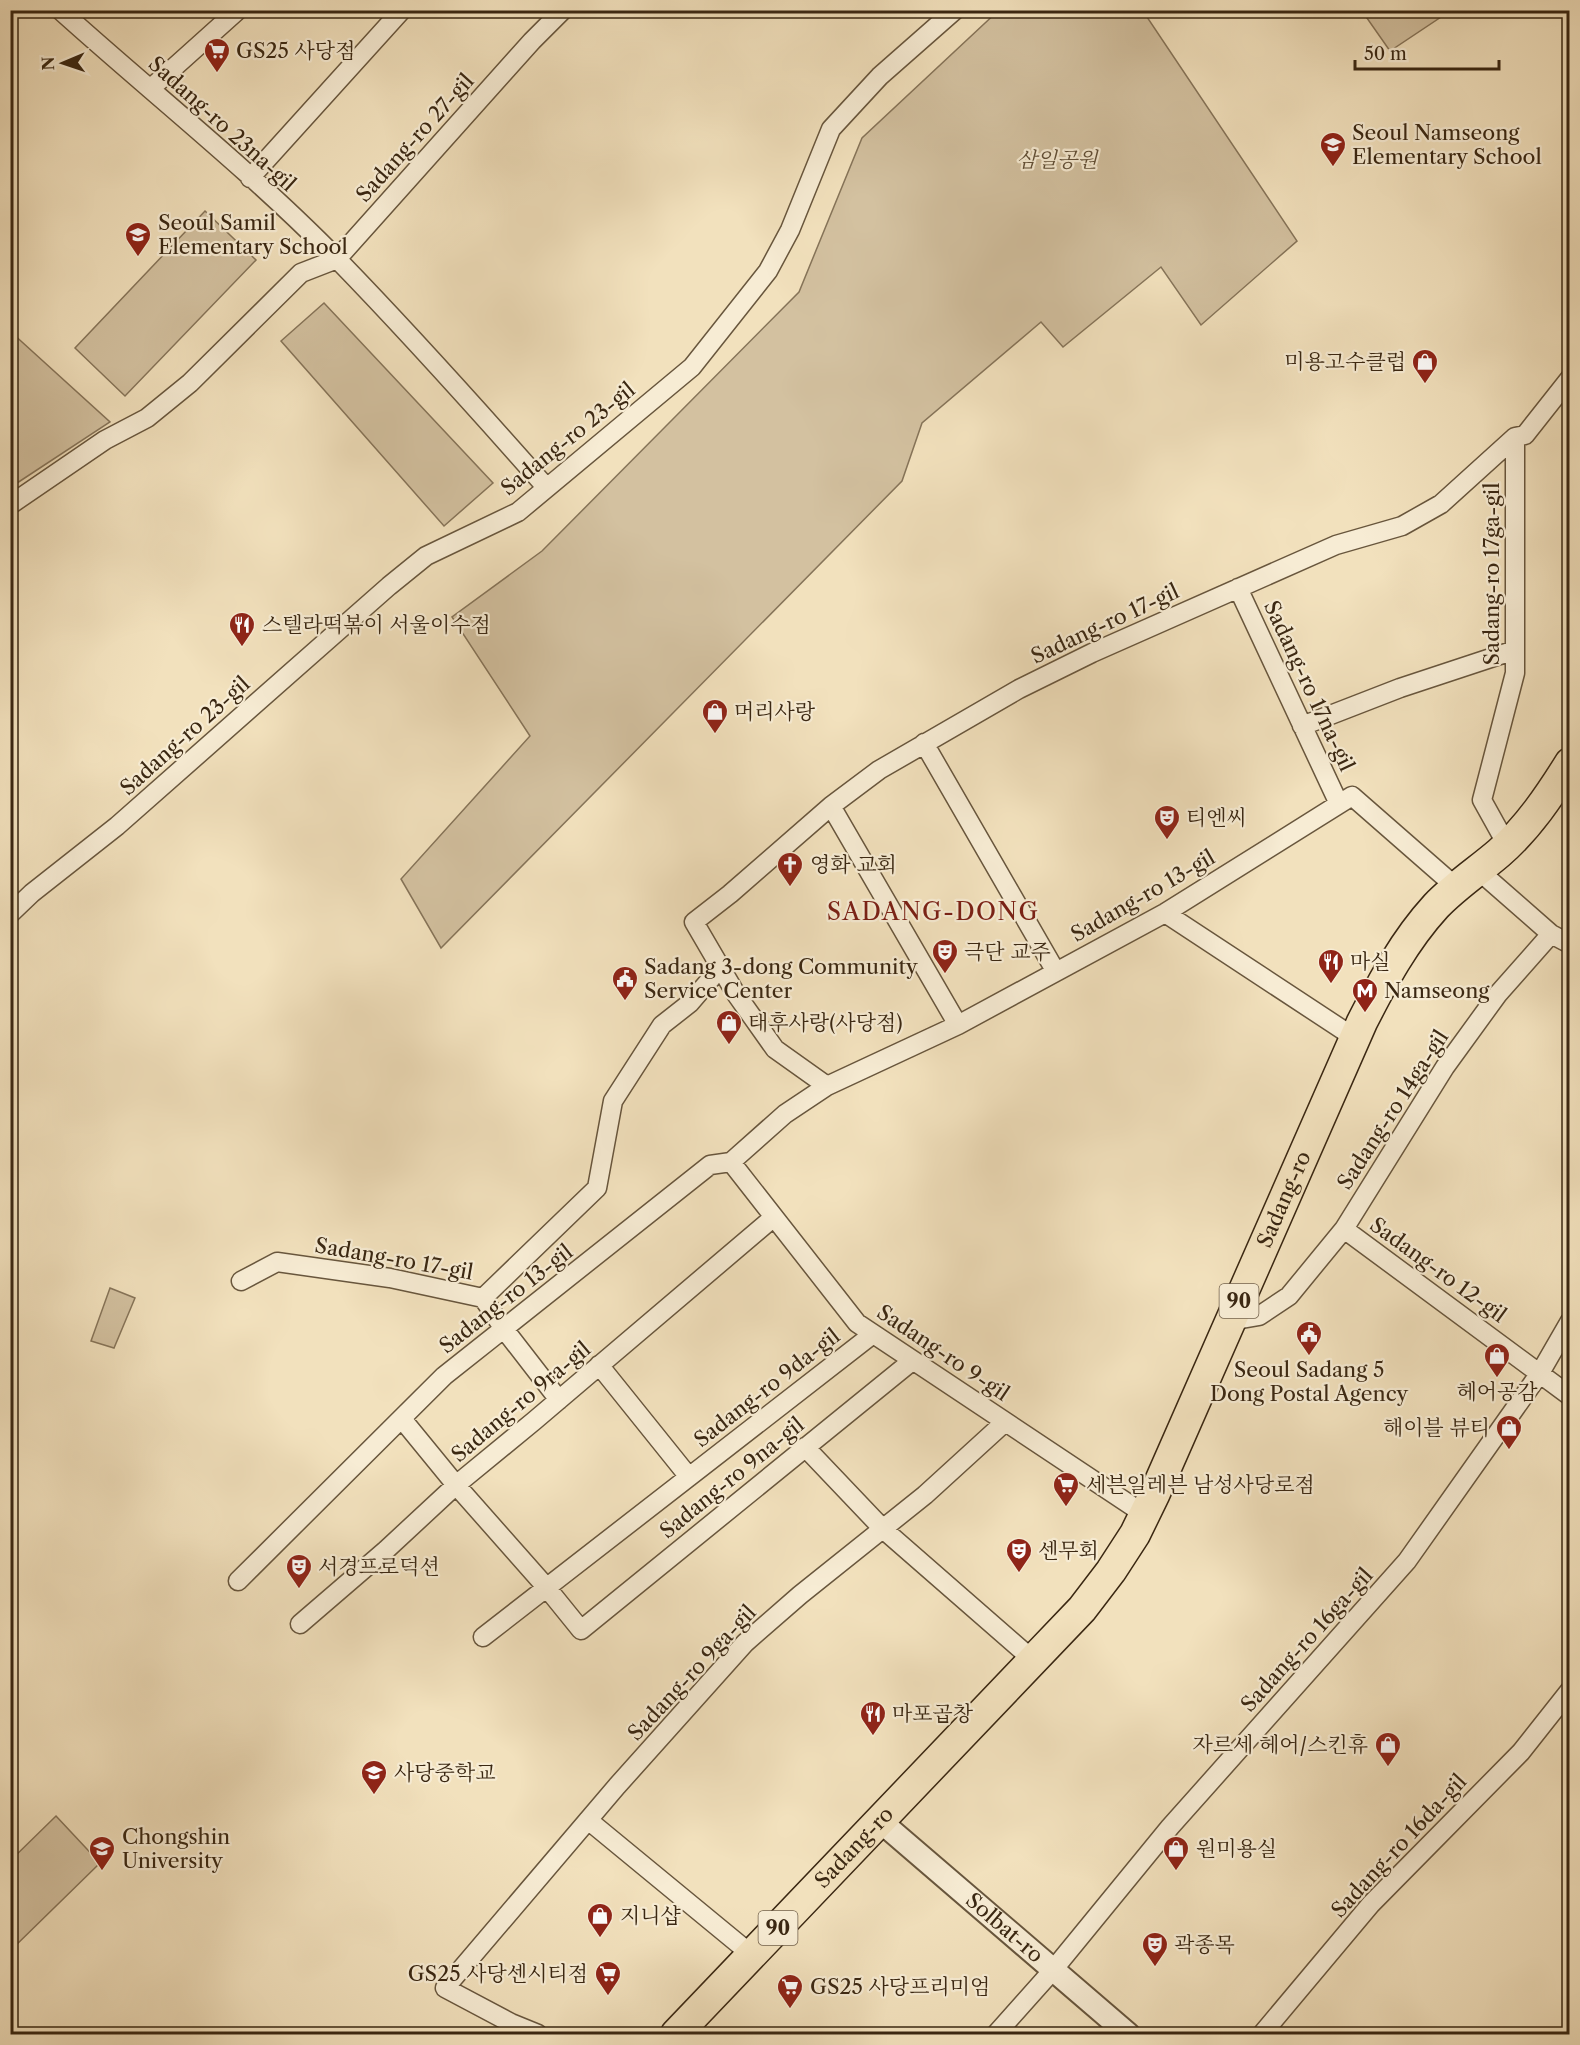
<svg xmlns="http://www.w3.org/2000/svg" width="1580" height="2045" font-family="'Libre Caslon Text','Noto Serif KR',serif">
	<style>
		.green { fill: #d3c1a0; stroke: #867459; stroke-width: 1.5 }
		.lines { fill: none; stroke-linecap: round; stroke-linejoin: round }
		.minor-casing { stroke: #68563d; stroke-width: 21 }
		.tertiary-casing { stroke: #68563d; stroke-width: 26 }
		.primary-casing { stroke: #3a2712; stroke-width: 33 }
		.minor { stroke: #f7ecd4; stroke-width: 18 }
		.tertiary { stroke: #f7ecd4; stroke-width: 22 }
		.primary { stroke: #f2e1bd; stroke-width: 30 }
		.labels { text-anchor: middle; stroke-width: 4.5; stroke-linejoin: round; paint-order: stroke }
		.shield { fill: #f7ecd4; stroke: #73624c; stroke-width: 1.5 }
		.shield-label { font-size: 20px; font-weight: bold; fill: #3a2712 }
		.poi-label { font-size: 21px; fill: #3a2712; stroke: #f7ecd4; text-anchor: start }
		.street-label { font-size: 21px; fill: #3a2712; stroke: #f7ecd4 }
		.park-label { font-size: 21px; font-style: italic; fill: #604e36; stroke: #f7ecd4 }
		.quarter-label { font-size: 24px; letter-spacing: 1.5px; fill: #7a1f14; stroke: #f7ecd4 }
	</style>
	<rect width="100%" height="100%" fill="#f2e1bd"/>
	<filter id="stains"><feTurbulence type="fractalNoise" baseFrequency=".00333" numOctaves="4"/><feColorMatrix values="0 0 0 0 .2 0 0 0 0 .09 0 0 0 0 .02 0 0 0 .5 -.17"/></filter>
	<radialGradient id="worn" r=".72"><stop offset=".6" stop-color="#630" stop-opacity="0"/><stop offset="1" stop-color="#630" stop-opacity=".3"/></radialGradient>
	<path class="green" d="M 999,10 L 1143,11 L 1297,241 L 1201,325 L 1161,267 L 1063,347 L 1041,322 L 922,423 L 902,481 L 441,948 L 401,879 L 530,736 L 452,617 L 542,551 L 799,292 L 862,138 Z
		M 1362,11 L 1450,11 L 1390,51 Z
		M 205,211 L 256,260 L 125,396 L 75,348 Z
		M 324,303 L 493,483 L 444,526 L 281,341 Z
		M 11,332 L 110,422 L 11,487 Z
		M 110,1288 L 135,1298 L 114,1348 L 91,1341 Z
		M 56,1816 L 100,1863 L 11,1950 L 11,1860 Z"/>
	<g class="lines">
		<defs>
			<path id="minor" d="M 60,10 C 152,93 251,171 337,259 C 409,333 478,410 546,487
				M 150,89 L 238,10
				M 250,178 L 402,10
				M 10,505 L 105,440 L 147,418 L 190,383 L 301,273 L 337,259 L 532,41 L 563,10
				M 1238,588 L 1339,804
				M 1302,726 L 1400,688 L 1515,650
				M 924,743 L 1056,972
				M 831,806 L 958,1025
				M 1507,845 L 1482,800 L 1515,673 L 1515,437
				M 1478,870 L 1551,934 L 1570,944
				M 1165,913 L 1355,1038
				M 10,914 L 32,893 L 117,826 L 389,586 L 426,556 L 518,512 L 692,367 L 768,271 L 790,230 L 831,129 L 880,76 L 955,10
				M 827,1086 L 775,1049 L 736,994 L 694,922 L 730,894 L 831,806 L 879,770 L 1019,689 L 1092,653 L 1336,545 L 1402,526 L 1441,504 L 1515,437 L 1525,435 L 1570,378
				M 731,1162 L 857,1323 L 1144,1514
				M 1344,1229 L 1570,1396
				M 241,1281 L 277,1262 L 390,1278 L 483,1298 L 597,1188 L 613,1101 L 662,1025 L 690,1003 L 720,968
				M 483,1298 L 504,1329 L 559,1400
				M 1230,1321 L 1259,1316 L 1289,1296 L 1344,1229 L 1445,1067 L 1498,994 L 1551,934
				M 599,1365 L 689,1477
				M 402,1419 L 456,1485 L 547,1588 L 581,1630 L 912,1361
				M 805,1447 L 883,1529 L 1033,1660
				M 238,1581 L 444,1376 L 710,1165 L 731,1162 L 785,1114 L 827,1086 L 958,1025 L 1165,913 L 1352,796 L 1456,887
				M 300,1624 L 386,1550 L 456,1485 L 534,1421 L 774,1217
				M 483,1637 L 873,1334
				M 588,1820 L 752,1955
				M 538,2034 L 511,2023 L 445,1988 L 617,1786 L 745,1643 L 800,1595 L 925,1495 L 1005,1422
				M 996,2034 L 1053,1970 L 1170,1827 L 1407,1561 L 1540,1373 L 1570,1321
				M 1262,2034 L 1371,1904 L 1521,1752 L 1570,1690"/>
			<g id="tertiary">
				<path id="s1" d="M 880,1821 L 1128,2034"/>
			</g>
			<g id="primary">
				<path id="s2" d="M 676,2034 L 1082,1609 L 1111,1571 L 1135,1534 L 1154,1495 L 1362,1022 C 1383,981 1404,941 1436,906 C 1455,886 1478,871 1499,853 C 1528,828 1550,795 1570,763"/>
			</g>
		</defs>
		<use href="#minor" class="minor-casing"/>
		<use href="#tertiary" class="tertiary-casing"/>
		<use href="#primary" class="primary-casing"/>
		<use href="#minor" class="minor"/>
		<use href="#tertiary" class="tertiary"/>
		<use href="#primary" class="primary"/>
	</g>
	<defs>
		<symbol id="supermarket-pin" viewBox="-11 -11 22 30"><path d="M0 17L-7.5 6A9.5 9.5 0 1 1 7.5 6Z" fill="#8f2418" stroke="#f7ecd4"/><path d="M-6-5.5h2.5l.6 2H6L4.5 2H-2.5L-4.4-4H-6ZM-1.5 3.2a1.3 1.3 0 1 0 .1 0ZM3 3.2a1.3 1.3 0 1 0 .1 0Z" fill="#fff"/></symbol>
		<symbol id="school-pin" viewBox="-11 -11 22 30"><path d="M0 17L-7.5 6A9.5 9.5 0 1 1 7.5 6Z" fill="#8f2418" stroke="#f7ecd4"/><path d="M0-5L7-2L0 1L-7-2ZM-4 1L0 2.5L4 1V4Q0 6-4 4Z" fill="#fff"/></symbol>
		<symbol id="shop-pin" viewBox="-11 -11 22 30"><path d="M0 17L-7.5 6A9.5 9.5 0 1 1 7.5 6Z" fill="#8f2418" stroke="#f7ecd4"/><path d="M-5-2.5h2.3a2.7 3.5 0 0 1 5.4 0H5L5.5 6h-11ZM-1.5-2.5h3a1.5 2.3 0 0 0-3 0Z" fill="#fff"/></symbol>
		<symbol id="restaurant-pin" viewBox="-11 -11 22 30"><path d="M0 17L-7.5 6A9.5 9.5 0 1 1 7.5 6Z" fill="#8f2418" stroke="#f7ecd4"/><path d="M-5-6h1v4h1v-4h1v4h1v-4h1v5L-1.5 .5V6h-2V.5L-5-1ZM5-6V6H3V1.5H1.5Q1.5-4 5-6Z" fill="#fff"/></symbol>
		<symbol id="theatre-pin" viewBox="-11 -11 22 30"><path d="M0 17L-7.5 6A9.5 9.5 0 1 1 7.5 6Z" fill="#8f2418" stroke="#f7ecd4"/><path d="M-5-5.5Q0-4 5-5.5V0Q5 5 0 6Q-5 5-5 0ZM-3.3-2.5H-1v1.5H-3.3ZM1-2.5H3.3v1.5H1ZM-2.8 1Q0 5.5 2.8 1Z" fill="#fff"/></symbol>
		<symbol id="church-pin" viewBox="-11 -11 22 30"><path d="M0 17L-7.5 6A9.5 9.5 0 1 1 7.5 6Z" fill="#8f2418" stroke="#f7ecd4"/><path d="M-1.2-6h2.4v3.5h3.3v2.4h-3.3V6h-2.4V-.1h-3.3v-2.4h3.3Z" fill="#fff"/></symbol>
		<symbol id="civic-pin" viewBox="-11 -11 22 30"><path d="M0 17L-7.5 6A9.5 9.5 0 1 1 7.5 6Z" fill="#8f2418" stroke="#f7ecd4"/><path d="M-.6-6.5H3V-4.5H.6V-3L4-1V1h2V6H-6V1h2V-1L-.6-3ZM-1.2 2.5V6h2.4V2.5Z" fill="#fff"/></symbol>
		<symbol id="metro-pin" viewBox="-11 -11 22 30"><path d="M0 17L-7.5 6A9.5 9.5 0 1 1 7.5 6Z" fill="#8f2418" stroke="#f7ecd4"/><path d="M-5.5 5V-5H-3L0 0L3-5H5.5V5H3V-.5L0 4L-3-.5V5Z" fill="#fff"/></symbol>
		<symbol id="university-pin" viewBox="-11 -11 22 30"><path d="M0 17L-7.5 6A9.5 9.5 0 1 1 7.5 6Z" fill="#8f2418" stroke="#f7ecd4"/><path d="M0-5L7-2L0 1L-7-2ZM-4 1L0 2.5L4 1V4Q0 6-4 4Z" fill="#fff"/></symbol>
	</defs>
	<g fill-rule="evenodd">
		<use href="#supermarket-pin" x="202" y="36" width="30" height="40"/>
		<use href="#school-pin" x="1318" y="130" width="30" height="40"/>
		<use href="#school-pin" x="123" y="220" width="30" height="40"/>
		<use href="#shop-pin" x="1410" y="347" width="30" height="40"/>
		<use href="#restaurant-pin" x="227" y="610" width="30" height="40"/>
		<use href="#shop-pin" x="700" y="697" width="30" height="40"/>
		<use href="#theatre-pin" x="1152" y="803" width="30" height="40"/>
		<use href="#church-pin" x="775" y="850" width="30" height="40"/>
		<use href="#theatre-pin" x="930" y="937" width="30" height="40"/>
		<use href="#restaurant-pin" x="1316" y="947" width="30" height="40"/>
		<use href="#civic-pin" x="610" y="964" width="30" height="40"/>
		<use href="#metro-pin" x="1350" y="976" width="30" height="40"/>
		<use href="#shop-pin" x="714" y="1008" width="30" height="40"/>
		<use href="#civic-pin" x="1294" y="1319" width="30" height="40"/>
		<use href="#shop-pin" x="1482" y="1341" width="30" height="40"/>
		<use href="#shop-pin" x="1494" y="1413" width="30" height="40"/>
		<use href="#supermarket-pin" x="1051" y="1470" width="30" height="40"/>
		<use href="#theatre-pin" x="1004" y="1536" width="30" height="40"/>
		<use href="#theatre-pin" x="284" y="1552" width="30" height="40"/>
		<use href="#restaurant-pin" x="858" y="1699" width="30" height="40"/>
		<use href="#shop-pin" x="1373" y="1730" width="30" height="40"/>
		<use href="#school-pin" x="359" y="1758" width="30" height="40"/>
		<use href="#university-pin" x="87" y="1834" width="30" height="40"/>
		<use href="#shop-pin" x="1161" y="1834" width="30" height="40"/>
		<use href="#shop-pin" x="585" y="1901" width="30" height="40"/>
		<use href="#theatre-pin" x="1140" y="1930" width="30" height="40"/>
		<use href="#supermarket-pin" x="593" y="1959" width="30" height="40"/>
		<use href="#supermarket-pin" x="775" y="1972" width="30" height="40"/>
	</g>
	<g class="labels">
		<g class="shield">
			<rect x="1219.5" y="1284" width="39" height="34" rx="4.5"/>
			<rect x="758.5" y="1911" width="39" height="34" rx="4.5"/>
		</g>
		<g class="shield-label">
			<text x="1239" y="1308">90</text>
			<text x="778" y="1935">90</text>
		</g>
		<g class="poi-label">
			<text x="236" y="58">GS25 사당점</text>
			<text x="1352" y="140">Seoul Namseong<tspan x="1352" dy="24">Elementary School</tspan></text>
			<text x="158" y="230">Seoul Samil<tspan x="158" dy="24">Elementary School</tspan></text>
			<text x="1406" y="369" text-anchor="end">미용고수클럽</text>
			<text x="262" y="632">스텔라떡볶이 서울이수점</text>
			<text x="734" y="719">머리사랑</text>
			<text x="1186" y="825">티엔씨</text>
			<text x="810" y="872">영화 교회</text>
			<text x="964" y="959">극단 교주</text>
			<text x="1350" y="969">마실</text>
			<text x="644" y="974">Sadang 3-dong Community<tspan x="644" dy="24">Service Center</tspan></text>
			<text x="1384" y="998">Namseong</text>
			<text x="748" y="1030">태후사랑(사당점)</text>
			<text x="1309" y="1377" text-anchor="middle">Seoul Sadang 5<tspan x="1309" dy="24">Dong Postal Agency</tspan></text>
			<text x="1497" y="1399" text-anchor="middle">헤어공감</text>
			<text x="1490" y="1435" text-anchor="end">해이블 뷰티</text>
			<text x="1086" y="1492">세븐일레븐 남성사당로점</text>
			<text x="1038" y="1558">센무회</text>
			<text x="318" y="1574">서경프로덕션</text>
			<text x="892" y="1721">마포곱창</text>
			<text x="1368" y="1752" text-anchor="end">자르세 헤어/스킨휴</text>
			<text x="394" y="1780">사당중학교</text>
			<text x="122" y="1844">Chongshin<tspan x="122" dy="24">University</tspan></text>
			<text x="1196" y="1856">원미용실</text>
			<text x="620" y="1923">지니샵</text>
			<text x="1174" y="1952">곽종목</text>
			<text x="588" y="1981" text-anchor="end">GS25 사당센시티점</text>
			<text x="810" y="1994">GS25 사당프리미엄</text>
		</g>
		<g class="street-label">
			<text transform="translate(222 124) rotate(42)" y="7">Sadang-ro 23na-gil</text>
			<text transform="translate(415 138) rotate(-48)" y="7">Sadang-ro 27-gil</text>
			<text transform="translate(568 439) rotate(-39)" y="7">Sadang-ro 23-gil</text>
			<text transform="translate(1492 574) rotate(-90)" y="7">Sadang-ro 17ga-gil</text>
			<text transform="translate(1105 624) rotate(-25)" y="7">Sadang-ro 17-gil</text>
			<text transform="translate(1309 686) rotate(65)" y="7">Sadang-ro 17na-gil</text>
			<text transform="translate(185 736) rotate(-42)" y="7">Sadang-ro 23-gil</text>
			<text transform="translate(1143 896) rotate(-30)" y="7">Sadang-ro 13-gil</text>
			<text transform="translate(1393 1110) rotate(-57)" y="7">Sadang-ro 14ga-gil</text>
			<text dy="7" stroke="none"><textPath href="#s2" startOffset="1046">Sadang-ro</textPath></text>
			<text transform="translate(394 1259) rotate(10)" y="7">Sadang-ro 17-gil</text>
			<text transform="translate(1438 1270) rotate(36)" y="7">Sadang-ro 12-gil</text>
			<text transform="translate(506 1299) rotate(-38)" y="7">Sadang-ro 13-gil</text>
			<text transform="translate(943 1353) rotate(34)" y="7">Sadang-ro 9-gil</text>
			<text transform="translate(767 1388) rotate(-38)" y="7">Sadang-ro 9da-gil</text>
			<text transform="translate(521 1402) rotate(-40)" y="7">Sadang-ro 9ra-gil</text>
			<text transform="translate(732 1478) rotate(-39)" y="7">Sadang-ro 9na-gil</text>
			<text transform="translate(1307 1640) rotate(-48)" y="7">Sadang-ro 16ga-gil</text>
			<text transform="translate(692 1673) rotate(-47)" y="7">Sadang-ro 9ga-gil</text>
			<text transform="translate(1399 1846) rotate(-47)" y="7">Sadang-ro 16da-gil</text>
			<text dy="7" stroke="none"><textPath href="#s2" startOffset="258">Sadang-ro</textPath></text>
			<text dy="7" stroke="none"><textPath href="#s1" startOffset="164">Solbat-ro</textPath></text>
		</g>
		<g class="park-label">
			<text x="1057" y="167">삼일공원</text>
		</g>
		<g class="quarter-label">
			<text x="933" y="920">SADANG-DONG</text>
		</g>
	</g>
	<rect width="1580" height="2045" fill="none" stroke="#f2e1bd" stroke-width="36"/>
	<rect x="12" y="12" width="1556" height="2021" fill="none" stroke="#3a2712" stroke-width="3"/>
	<rect x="18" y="18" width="1544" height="2009" fill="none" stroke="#3a2712" stroke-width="1.5"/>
	<g transform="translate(63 63) rotate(268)" stroke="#f7ecd4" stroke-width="4.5" paint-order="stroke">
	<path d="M0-4.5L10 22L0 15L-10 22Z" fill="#3a2712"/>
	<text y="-9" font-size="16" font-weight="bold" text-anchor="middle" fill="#3a2712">N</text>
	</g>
	<path d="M1355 60v9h144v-9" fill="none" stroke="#3a2712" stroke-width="3"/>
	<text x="1364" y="60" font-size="18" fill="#3a2712" stroke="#f7ecd4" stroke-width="4.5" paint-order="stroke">50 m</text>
	<rect width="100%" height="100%" filter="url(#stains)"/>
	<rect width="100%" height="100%" fill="url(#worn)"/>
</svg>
